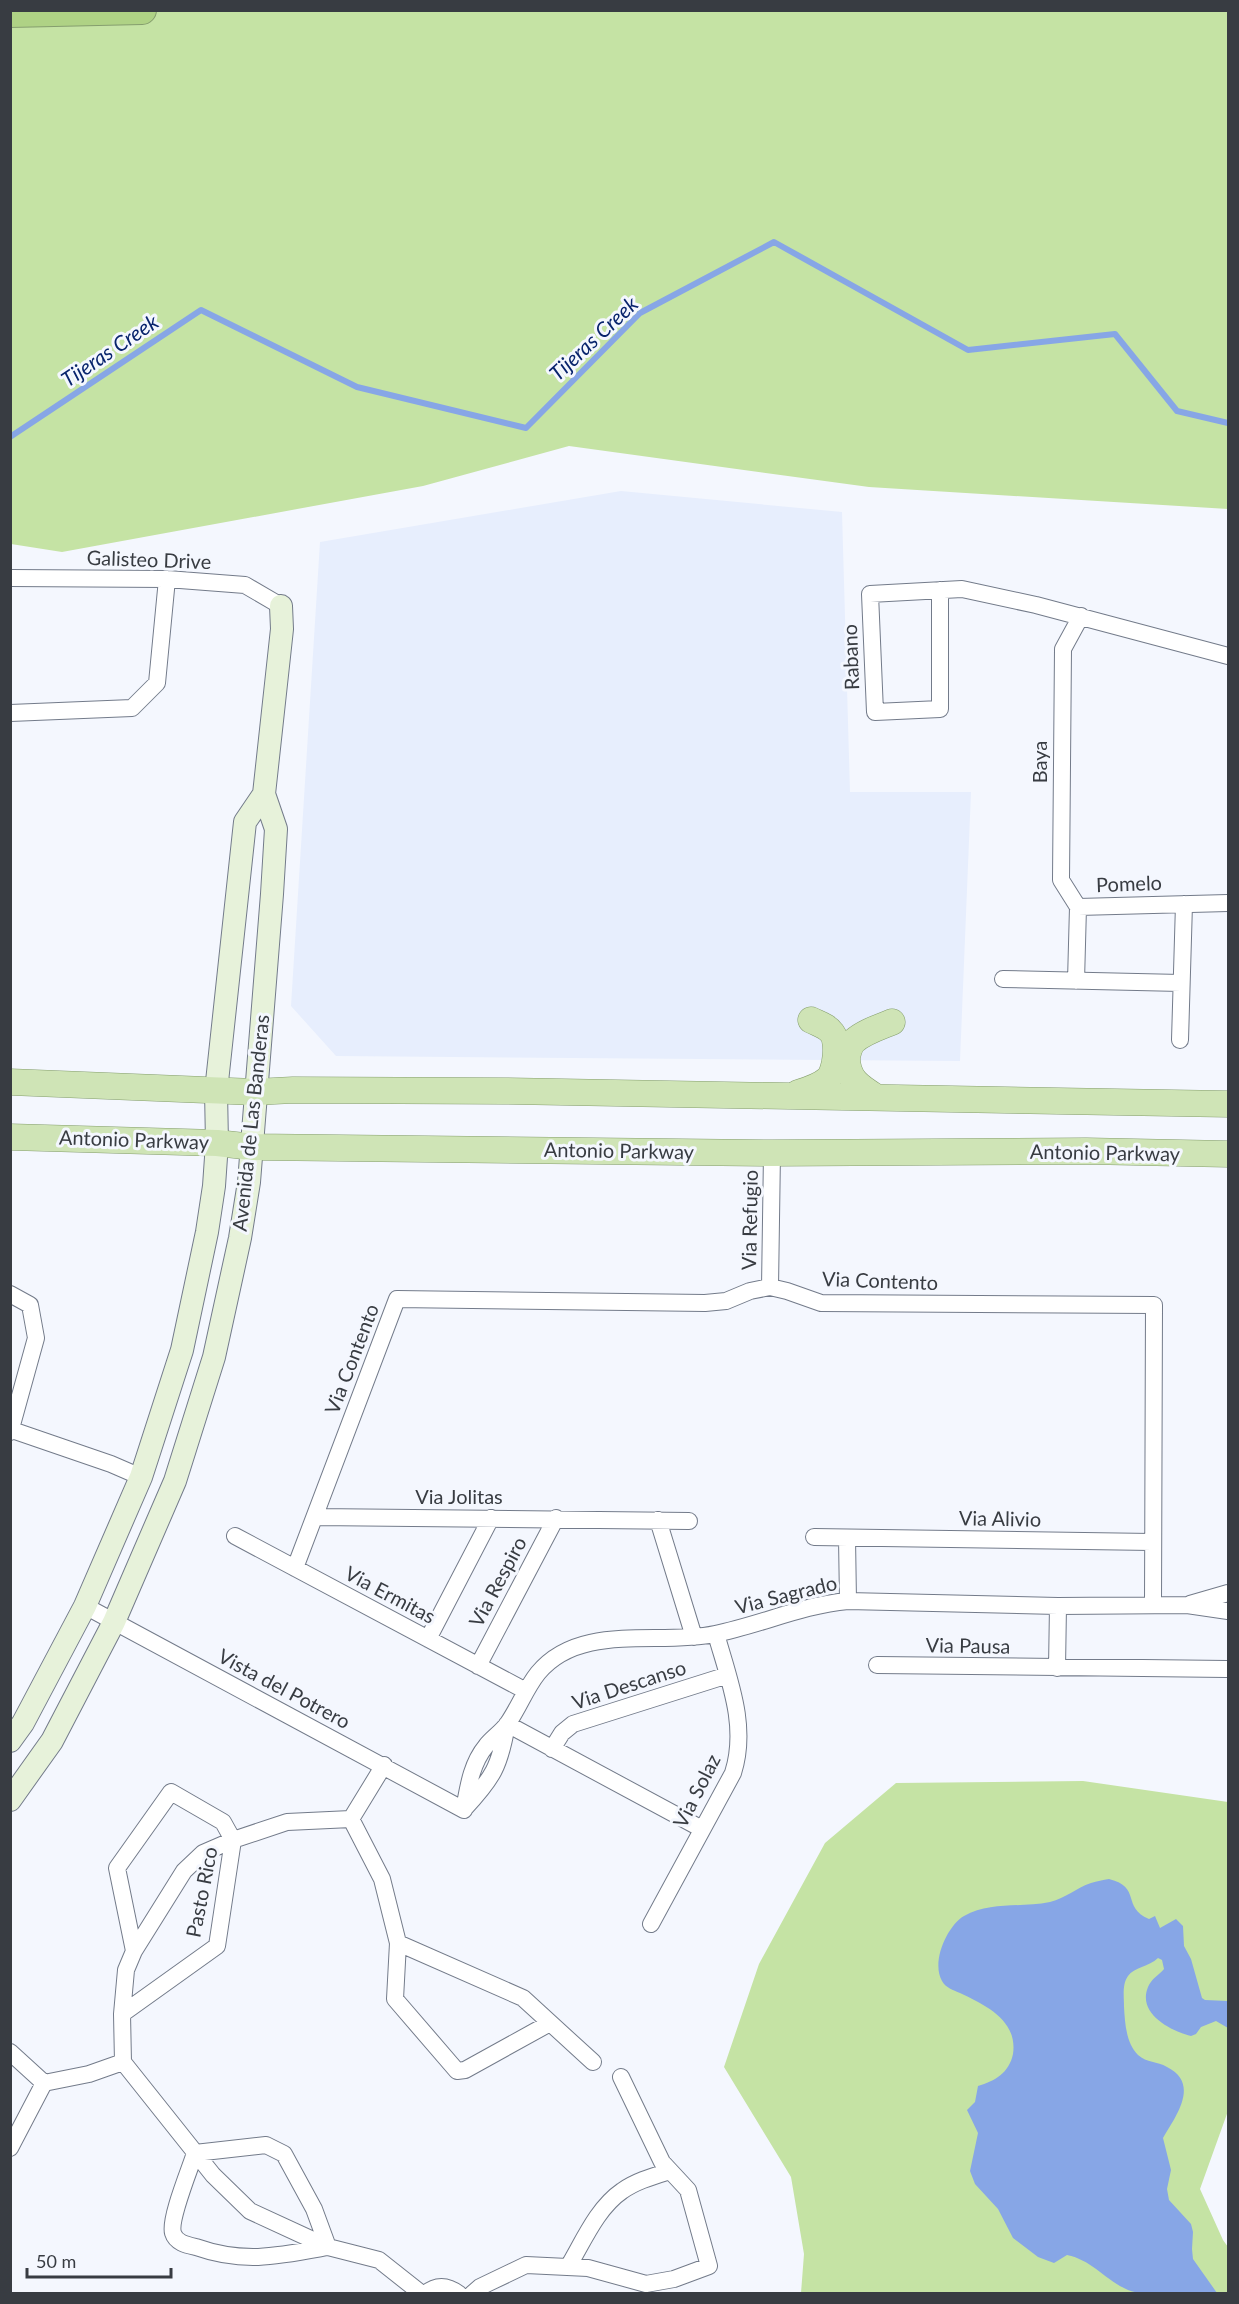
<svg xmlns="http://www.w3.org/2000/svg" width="1239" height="2304" font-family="Lato,sans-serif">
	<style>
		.built { fill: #e7eefd }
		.green { fill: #c5e3a4 }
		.water { fill: #87a6e6 }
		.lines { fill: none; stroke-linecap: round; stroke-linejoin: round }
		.stream { stroke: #87a6e6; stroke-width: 6 }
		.street-casing { stroke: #737b8a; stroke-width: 18 }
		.secondary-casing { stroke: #737b8a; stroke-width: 24 }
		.primary-casing { stroke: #859e6e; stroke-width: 27 }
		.highway-casing { stroke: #859e6e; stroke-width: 30 }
		.street { stroke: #fff; stroke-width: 16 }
		.secondary { stroke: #e7f2da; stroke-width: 22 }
		.primary { stroke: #cfe4b6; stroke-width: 26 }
		.highway { stroke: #afd285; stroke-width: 28 }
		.labels { text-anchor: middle; stroke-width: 6; stroke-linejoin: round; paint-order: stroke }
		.street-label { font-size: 20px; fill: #383c42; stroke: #f4f7fe }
		.water-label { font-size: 21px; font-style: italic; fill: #08246c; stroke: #f4f7fe }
	</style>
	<rect width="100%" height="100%" fill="#f4f7fe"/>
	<path class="built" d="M 621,491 L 842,512 L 850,792 L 971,792 L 960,1061 L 336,1056 L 291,1006 L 320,542 Z"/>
	<path class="green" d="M 10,11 L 1228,11 L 1228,509 L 869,487 L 569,446 L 423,486 L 62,552 L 11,544 Z
		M 1083,1781 L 1228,1802 L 1228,2111 L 1200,2189 L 1223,2240 L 1228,2247 L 1228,2293 L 801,2293 L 804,2254 L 791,2177 L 724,2067 L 759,1964 L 825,1843 L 896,1783 Z"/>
	<path class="water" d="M 1109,1879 C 1142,1887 1121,1907 1149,1919 L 1155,1916 L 1160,1928 L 1176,1919 L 1183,1926 L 1184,1946 L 1191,1959 L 1202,1998 L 1205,2000 L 1228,2001 L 1228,2028 L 1216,2021 L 1201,2027 L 1196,2034 L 1191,2036 C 1171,2031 1137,2014 1148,1987 C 1151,1979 1159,1975 1164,1969 L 1162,1960 L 1158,1958 C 1149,1967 1134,1967 1128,1976 C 1122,1984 1124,1997 1124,2007 C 1125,2023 1126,2043 1138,2055 C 1147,2063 1157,2061 1167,2067 C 1201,2084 1175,2117 1163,2138 L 1171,2170 L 1167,2189 L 1169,2200 L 1191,2224 L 1193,2232 L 1192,2249 L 1193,2259 L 1217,2293 C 1194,2294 1147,2298 1128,2290 C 1105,2280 1092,2260 1067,2255 L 1054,2263 L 1038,2257 L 1013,2238 L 998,2209 L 975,2184 L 970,2171 L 978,2133 L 967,2110 L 975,2102 L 978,2086 C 995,2081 1009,2073 1013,2054 C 1018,2020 985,2005 960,1993 C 953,1990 946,1988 942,1981 C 931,1962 947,1926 964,1916 C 991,1901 1021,1908 1050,1902 C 1066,1898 1076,1888 1091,1883 C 1097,1881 1103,1880 1109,1879 Z"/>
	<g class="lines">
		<path class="stream" d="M 10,437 L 201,310 L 357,387 L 526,428 L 640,313 L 774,242 L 968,350 L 1115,334 L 1177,411 L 1228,423"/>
		<defs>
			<path id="street" d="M 10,578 L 167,579 L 245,585 L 281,606
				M 940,590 L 940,709 L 875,712 L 870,594 L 962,589 L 1036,605 L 1228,656
				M 10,713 L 132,708 L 157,683 L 167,579
				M 1078,907 L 1061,880 L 1063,649 L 1081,616
				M 1078,907 L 1228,903
				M 1003,979 L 1181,983
				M 1076,981 L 1078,907
				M 1180,1040 L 1184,904
				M 770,1287 L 772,1153
				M 10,1294 L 30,1305 L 36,1338 L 10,1432
				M 12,1430 L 111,1464 L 141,1477
				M 316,1517 L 689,1521
				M 658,1520 L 694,1637
				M 235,1536 L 526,1691
				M 814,1537 L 1152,1542
				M 847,1538 L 848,1601
				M 295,1568 L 397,1299 L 705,1303 L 726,1301 L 750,1291 L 770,1287 L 787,1291 L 821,1303 L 1154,1305 L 1153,1605
				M 1190,1604 L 1228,1593
				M 85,1606 L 464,1810
				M 428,1639 L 491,1518
				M 877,1665 L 1227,1669
				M 478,1666 L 556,1518
				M 1057,1668 L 1058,1606
				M 507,1724 L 702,1829
				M 552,1749 L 562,1733 L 573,1724 L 728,1675
				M 464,1809 C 493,1778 500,1766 507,1724
				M 464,1810 C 468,1788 471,1764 486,1746 C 492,1738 502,1732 508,1723 C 519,1707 526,1688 538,1673 C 580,1622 658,1646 715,1634 C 760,1625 802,1605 848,1601 L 1058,1606 L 1187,1605 L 1228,1611
				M 351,1819 L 384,1765
				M 651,1924 L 733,1773 C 748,1726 729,1680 716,1634
				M 398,1943 L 395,1999 L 457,2071 L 465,2070 L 550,2023
				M 122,2014 L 217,1946 L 233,1840 L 223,1822 L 171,1792 L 117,1868 L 134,1951
				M 10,2052 L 44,2083
				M 44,2083 L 89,2074 L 123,2062
				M 266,2145 L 284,2154 L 314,2209 L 328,2247 C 279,2256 244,2264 196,2247 C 187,2245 176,2243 173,2233 C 169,2219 190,2169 195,2153 Z
				M 10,2148 L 44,2083
				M 568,2267 C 583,2242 597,2208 622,2191 C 636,2181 654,2176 670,2171
				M 422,2294 L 379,2260 L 328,2247 L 250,2211 L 213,2175 L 123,2062 L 122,2014 L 126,1970 L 134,1951 L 184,1871 L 203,1853 L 233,1840 L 287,1822 L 351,1819 L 382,1879 L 398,1943 L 523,1998 L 593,2062
				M 425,2294 C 437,2284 447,2285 459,2294
				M 472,2294 L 480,2287 L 526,2265 L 588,2268 L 646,2284 L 674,2279 L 709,2266 L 688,2190 L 662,2162 L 621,2077"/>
			<path id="secondary" d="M 10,1741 L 23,1723 L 85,1606 L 141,1477 L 182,1350 L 207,1232 L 214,1186 L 217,1143 L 216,1091 L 245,822 L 264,794
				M 10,1800 L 52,1741 L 114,1622 L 175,1481 L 214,1357 L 240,1238 L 249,1182 L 272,894 L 276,829 L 264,794 L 282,629 L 281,606"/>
			<path id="primary" d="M 10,1082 L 255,1092 L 293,1090 L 505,1091 L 1228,1104
				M 798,1093 C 808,1090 820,1086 828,1079 C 836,1071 839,1042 832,1033 C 827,1026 819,1024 811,1020
				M 876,1097 C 860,1087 847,1079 847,1058 C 848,1052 849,1046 854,1041 C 864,1032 880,1027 892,1022
				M 10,1137 L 217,1143 L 253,1147 L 772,1153 L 1086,1151 L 1228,1154"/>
			<path id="highway" d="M 10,13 L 142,10"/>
		</defs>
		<use href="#street" class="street-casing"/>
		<use href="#secondary" class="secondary-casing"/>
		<use href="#primary" class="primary-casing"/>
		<use href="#highway" class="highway-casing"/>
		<use href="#street" class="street"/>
		<use href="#secondary" class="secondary"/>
		<use href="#primary" class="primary"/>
		<use href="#highway" class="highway"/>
	</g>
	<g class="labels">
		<g class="street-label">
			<text transform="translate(149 560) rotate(2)" y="7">Galisteo Drive</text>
			<text transform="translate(851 657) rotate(-92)" y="7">Rabano</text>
			<text transform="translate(1040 762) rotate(-90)" y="7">Baya</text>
			<text transform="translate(1129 884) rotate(-2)" y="7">Pomelo</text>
			<text transform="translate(251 1123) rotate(-84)" y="7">Avenida de Las Banderas</text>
			<text transform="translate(134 1140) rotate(2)" y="7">Antonio Parkway</text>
			<text transform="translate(619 1151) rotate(1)" y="7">Antonio Parkway</text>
			<text transform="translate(1105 1153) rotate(1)" y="7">Antonio Parkway</text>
			<text transform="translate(750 1220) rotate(-89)" y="7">Via Refugio</text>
			<text transform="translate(880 1281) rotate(2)" y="7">Via Contento</text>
			<text transform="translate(352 1359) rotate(-69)" y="7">Via Contento</text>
			<text x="459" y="1504">Via Jolitas</text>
			<text transform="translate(1000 1519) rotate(1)" y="7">Via Alivio</text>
			<text transform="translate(498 1582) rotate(-62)" y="7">Via Respiro</text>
			<text transform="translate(390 1595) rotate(28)" y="7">Via Ermitas</text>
			<text transform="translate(786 1595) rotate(-14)" y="7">Via Sagrado</text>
			<text transform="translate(968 1646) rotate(1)" y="7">Via Pausa</text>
			<text transform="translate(629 1685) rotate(-18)" y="7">Via Descanso</text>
			<text transform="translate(284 1689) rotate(28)" y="7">Vista del Potrero</text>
			<text transform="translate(697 1791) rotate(-63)" y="7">Via Solaz</text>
			<text transform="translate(202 1892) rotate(-79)" y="7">Pasto Rico</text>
		</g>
		<g class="water-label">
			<text transform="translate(594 339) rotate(-43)" y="7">Tijeras Creek</text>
			<text transform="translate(110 351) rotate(-34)" y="7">Tijeras Creek</text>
		</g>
	</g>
	<rect width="1239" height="2304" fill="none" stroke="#383c42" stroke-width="24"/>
	<path d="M27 2268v9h144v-9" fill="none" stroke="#383c42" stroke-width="3"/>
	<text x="36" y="2268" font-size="18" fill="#383c42" stroke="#f4f7fe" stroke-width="4.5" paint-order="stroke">50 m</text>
</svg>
